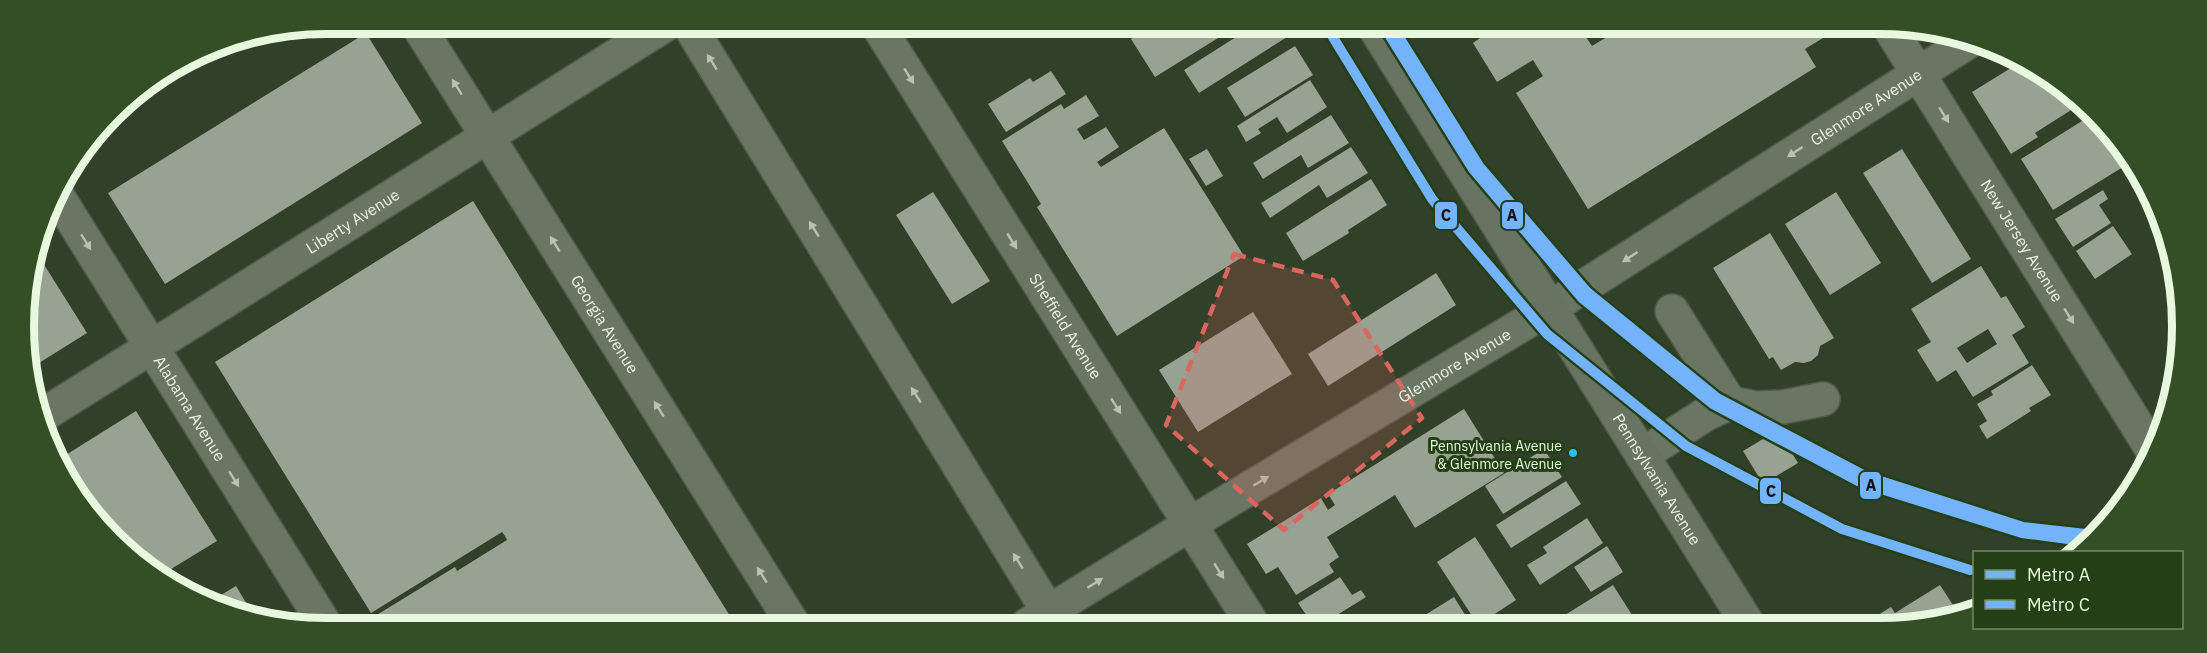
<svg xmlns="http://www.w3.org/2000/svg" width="2207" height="653" font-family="'IBM Plex Sans',sans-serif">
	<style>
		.building { fill: #98a293; fill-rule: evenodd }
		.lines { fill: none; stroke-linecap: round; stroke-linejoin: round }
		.minor-casing { stroke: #4e5b48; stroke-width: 36 }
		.major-casing { stroke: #4e5b48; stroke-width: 36 }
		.minor { stroke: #6a7664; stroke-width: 33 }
		.major { stroke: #687462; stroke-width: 33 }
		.metro-1-casing { stroke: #243f16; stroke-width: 15 }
		.metro-2-casing { stroke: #243f16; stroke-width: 15 }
		.metro-1 { stroke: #73b3fa; stroke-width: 10 }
		.metro-2 { stroke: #73b3fa; stroke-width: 10 }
		.oneway { fill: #b5c4ae }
		.marked { fill: #db665f; fill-opacity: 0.2; stroke: #db665f; stroke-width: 4.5; stroke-dasharray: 12 8; stroke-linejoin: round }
		.bus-dot { fill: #2dbfdf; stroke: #243f16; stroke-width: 2 }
		.labels { text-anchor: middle; stroke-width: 6; stroke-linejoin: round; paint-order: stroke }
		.bus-label { font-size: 14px; fill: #e7f8df; stroke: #243f16; text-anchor: end }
		.street-label { font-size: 16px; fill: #e7f8df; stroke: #243f16 }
		.rim { fill: none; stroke: #e7f8df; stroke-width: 8 }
		.line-badge { stroke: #243f16; stroke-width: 2 }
		.pale-badge-label { font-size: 16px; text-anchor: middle; font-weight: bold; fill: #111 }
	</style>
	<rect width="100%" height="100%" fill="#314029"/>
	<path class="building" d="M 1151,27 L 1229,27 L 1231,30 L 1155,77 L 1131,39 Z
		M 1241,27 L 1282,27 L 1287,37 L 1199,93 L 1184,70 L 1244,32 Z
		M 1474,28 L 1580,28 L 1592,46 L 1620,29 L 1825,29 L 1828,35 L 1805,49 L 1816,67 L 1588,209 L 1516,93 L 1543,76 L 1533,60 L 1497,82 L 1473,43 L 1480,38 Z
		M 366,33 L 422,123 L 165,284 L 108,193 Z
		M 1295,46 L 1313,75 L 1245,117 L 1227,88 Z
		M 2019,63 L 2048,75 L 2079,105 L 2035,133 L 2038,137 L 2011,154 L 1972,92 Z
		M 1051,71 L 1066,94 L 1006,132 L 988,104 L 1030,78 L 1033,82 Z
		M 1310,80 L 1327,107 L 1287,133 L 1277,117 L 1258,129 L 1261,133 L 1246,142 L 1237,126 Z
		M 1086,95 L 1099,116 L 1077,129 L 1084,140 L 1106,127 L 1119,147 L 1097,162 L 1101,167 L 1164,128 L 1244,256 L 1117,336 L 1037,207 L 1041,204 L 1002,141 L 1061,104 L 1064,109 Z
		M 1331,115 L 1349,143 L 1308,168 L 1301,155 L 1263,179 L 1253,163 Z
		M 2090,116 L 2123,167 L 2053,210 L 2021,159 Z
		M 1351,147 L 1368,173 L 1327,198 L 1319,185 L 1270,218 L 1261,203 Z
		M 1207,149 L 1223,176 L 1206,186 L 1189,159 Z
		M 1902,149 L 1971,259 L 1932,283 L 1863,173 Z
		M 1371,179 L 1387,205 L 1348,230 L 1349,233 L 1303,261 L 1286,233 Z
		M 2103,190 L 2108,199 L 2099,205 L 2111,223 L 2073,247 L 2055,219 Z
		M 933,192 L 990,281 L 952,304 L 896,215 Z
		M 1836,192 L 1881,263 L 1830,295 L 1785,224 Z
		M 473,201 L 631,457 L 735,624 L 380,623 L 375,616 L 455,567 L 457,571 L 507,540 L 505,536 L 502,532 L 371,613 L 215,362 Z
		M 2113,226 L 2132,254 L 2095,279 L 2076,251 Z
		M 1770,233 L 1834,338 L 1820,346 L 1818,355 L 1811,361 L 1804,363 L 1795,362 L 1781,370 L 1773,357 L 1769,359 L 1713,268 Z
		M 38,255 L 87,333 L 31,368 L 25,306 Z
		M 1981,266 L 2001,298 L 2006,296 L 2025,327 L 2012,335 L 2029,363 L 1973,397 L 1956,370 L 1937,382 L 1917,350 L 1931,342 L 1911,309 ZM 1988,329 L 1997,344 L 1967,363 L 1957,348 Z
		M 1436,273 L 1456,305 L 1328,386 L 1308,354 Z
		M 1253,312 L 1292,374 L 1198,432 L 1159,370 Z
		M 2032,365 L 2051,395 L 2029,408 L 2031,411 L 1987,439 L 1979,426 L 1987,421 L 1977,404 L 1993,395 L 1991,391 Z
		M 1464,409 L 1504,473 L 1415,528 L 1395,495 L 1327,537 L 1339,557 L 1329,564 L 1334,572 L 1296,595 L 1278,567 L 1266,574 L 1247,544 L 1321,498 L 1328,510 L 1335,505 L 1328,494 Z
		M 136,411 L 217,541 L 158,577 L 86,510 L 61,458 Z
		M 1778,430 L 1798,463 L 1763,484 L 1743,451 Z
		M 1544,449 L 1562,477 L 1503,514 L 1485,486 Z
		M 1566,481 L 1581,504 L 1511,548 L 1496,525 Z
		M 1587,518 L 1603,543 L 1540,585 L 1527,565 L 1547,553 L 1543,547 Z
		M 1475,537 L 1516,600 L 1478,625 L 1437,562 Z
		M 1607,546 L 1623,572 L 1591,592 L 1574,567 Z
		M 1340,577 L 1352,595 L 1361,590 L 1366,597 L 1321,625 L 1313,625 L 1298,603 Z
		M 1613,585 L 1639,626 L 1571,626 L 1565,615 Z
		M 1940,585 L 1960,616 L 1920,626 L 1860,626 L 1891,607 L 1895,613 Z
		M 236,586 L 251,611 L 245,614 L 219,603 L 216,598 Z
		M 1454,597 L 1472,626 L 1409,625 Z"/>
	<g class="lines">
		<defs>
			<g id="minor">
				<path id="s1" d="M 417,24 L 793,624"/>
				<path d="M 689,25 L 1048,611"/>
				<path id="s2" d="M 878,26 L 1253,625"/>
				<path id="s3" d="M 1891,30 L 2153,451"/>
				<path id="s4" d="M 55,192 L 324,623"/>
				<path d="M 1672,311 L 1730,403"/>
				<path id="s5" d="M 40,417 L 665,25"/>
				<path d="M 1642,455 L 1706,414 L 1730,403 L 1755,408 L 1783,407 L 1823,399"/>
				<path id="s6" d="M 1027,625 L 1218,507 L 1550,308 L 1968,42"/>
			</g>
			<g id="major">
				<path id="s7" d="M 1375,28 L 1749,626"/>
			</g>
		</defs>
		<use href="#minor" class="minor-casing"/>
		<use href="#major" class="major-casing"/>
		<use href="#minor" class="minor"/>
		<use href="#major" class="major"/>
		<defs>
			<path id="metro-1" d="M 1385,28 L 1473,169 L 1582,298 L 1713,404 L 1862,483 L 2022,533 L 2090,542"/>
			<path id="metro-2" d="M 1331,34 L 1432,199 L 1547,334 L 1686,446 L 1842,529 L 1970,570
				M 1397,34 L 1479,166 L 1587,292 L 1717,398 L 1865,476 L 2023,527 L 2095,535"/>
		</defs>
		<use href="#metro-1" class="metro-1-casing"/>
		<use href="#metro-2" class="metro-2-casing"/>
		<use href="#metro-1" class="metro-1"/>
		<use href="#metro-2" class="metro-2"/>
	</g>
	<defs><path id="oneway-solid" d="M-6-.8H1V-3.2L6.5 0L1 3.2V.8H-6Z" transform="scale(1.5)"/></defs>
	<g class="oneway">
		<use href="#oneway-solid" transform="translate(712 62) rotate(-122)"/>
		<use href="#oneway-solid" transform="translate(909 76) rotate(58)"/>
		<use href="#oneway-solid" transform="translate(457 87) rotate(-122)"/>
		<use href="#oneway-solid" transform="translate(1944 115) rotate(58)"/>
		<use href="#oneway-solid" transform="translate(1795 152) rotate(147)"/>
		<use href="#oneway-solid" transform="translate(814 229) rotate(-122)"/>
		<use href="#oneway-solid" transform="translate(1012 241) rotate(58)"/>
		<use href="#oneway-solid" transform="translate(86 242) rotate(58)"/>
		<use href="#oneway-solid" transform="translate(555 244) rotate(-122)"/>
		<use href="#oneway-solid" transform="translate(1630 257) rotate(147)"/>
		<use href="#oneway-solid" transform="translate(2069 316) rotate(58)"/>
		<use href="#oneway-solid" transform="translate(916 395) rotate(-122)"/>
		<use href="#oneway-solid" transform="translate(1116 406) rotate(58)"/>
		<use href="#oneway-solid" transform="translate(659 409) rotate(-122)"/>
		<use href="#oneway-solid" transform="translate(234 479) rotate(58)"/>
		<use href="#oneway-solid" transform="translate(1261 481) rotate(-31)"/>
		<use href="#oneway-solid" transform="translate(1018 561) rotate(-122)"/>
		<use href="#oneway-solid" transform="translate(1219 571) rotate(58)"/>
		<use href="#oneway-solid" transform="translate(762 575) rotate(-122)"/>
		<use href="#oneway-solid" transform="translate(1095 583) rotate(-32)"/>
	</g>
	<path class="marked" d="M 1234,254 L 1333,280 L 1422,418 L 1284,530 L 1166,425 Z"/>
	<circle class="bus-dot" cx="1573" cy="453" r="5"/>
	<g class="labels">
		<g class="bus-label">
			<text x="1562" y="451">Pennsylvania Avenue<tspan x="1562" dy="18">&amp; Glenmore Avenue</tspan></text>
		</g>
		<g class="street-label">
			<text dy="6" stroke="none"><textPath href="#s6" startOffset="986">Glenmore Avenue</textPath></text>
			<text dy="6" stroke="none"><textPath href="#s5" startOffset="369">Liberty Avenue</textPath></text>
			<text dy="6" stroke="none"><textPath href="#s3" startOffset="248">New Jersey Avenue</textPath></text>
			<text dy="6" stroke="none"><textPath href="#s1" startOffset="354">Georgia Avenue</textPath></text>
			<text dy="6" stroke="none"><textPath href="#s2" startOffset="354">Sheffield Avenue</textPath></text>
			<text dy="6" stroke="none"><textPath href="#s6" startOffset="500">Glenmore Avenue</textPath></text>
			<text dy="6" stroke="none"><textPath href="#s4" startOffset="255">Alabama Avenue</textPath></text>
			<text dy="6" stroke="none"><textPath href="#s7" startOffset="532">Pennsylvania Avenue</textPath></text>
		</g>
	</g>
	<path d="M0 0H2207V653H0ZM326 34H1880A292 292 0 0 1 2172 326V326A292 292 0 0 1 1880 618H326A292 292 0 0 1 34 326V326A292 292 0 0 1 326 34Z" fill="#344e26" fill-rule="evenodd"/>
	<path class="rim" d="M326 34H1880A292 292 0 0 1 2172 326V326A292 292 0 0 1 1880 618H326A292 292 0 0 1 34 326V326A292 292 0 0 1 326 34Z"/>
	<g class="line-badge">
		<rect x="1434" y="201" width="24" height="29" rx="6" fill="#73b3fa"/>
		<rect x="1501" y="201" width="23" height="29" rx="6" fill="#73b3fa"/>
		<rect x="1859" y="471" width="23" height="29" rx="6" fill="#73b3fa"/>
		<rect x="1759" y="477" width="23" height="28" rx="6" fill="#73b3fa"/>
	</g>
	<g class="pale-badge-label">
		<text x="1446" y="221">C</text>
		<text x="1512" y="221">A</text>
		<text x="1871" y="491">A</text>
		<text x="1771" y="497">C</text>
	</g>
	<rect x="1973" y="551" width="210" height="78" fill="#243f16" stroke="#728966" stroke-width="1.5"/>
	<rect x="1985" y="570" width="30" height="9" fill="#73b3fa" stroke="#728966" stroke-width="1.5"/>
	<text x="2027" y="581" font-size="18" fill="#e7f8df">Metro A</text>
	<rect x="1985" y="600" width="30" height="9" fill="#73b3fa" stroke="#728966" stroke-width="1.5"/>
	<text x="2027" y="611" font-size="18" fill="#e7f8df">Metro C</text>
</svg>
